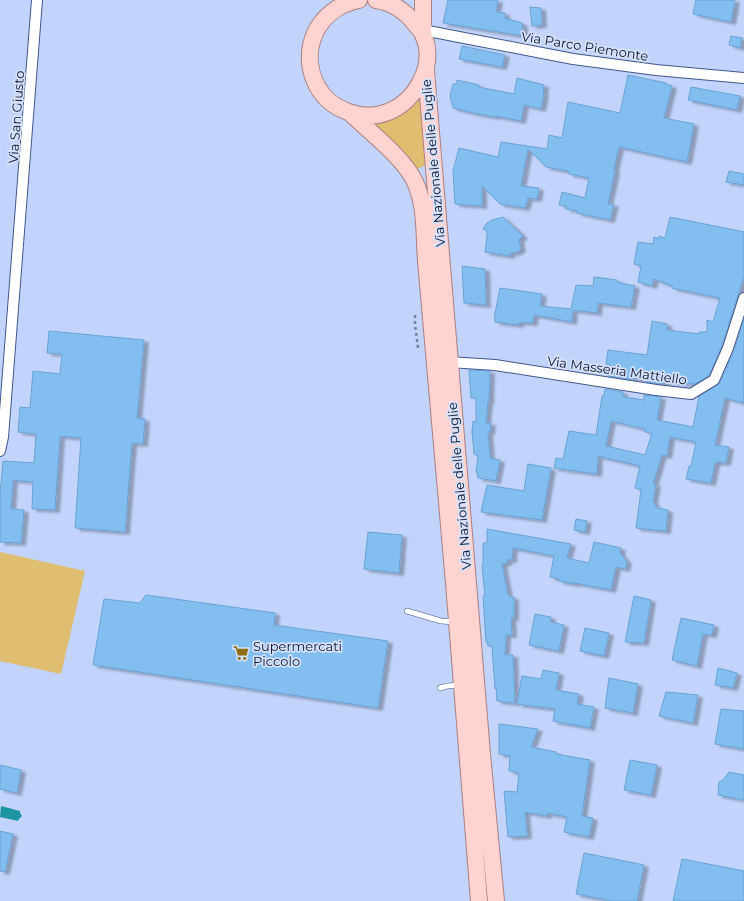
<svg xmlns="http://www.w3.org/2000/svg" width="744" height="901" font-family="Montserrat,sans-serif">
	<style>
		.green { fill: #dfbd71 }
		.water { fill: #1e95a2 }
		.building { fill: #83bef1; stroke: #69a2d4; fill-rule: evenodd; filter: url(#shadow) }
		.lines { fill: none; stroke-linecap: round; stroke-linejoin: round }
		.lane-casing { stroke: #40578f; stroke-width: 6 }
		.street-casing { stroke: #40578f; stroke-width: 12 }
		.primary-casing { stroke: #aa7f82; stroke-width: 18 }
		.path { stroke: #7280a0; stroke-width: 2.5; stroke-dasharray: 3 3; stroke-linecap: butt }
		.lane { stroke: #fff; stroke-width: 5 }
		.street { stroke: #fff; stroke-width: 10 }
		.primary { stroke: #ffd4d0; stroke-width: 16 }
		.labels { text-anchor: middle; stroke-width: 3.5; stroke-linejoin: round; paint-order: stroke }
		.street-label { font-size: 13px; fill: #0c152c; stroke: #d5e1fb }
		.poi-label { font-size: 13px; fill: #0c152c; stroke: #d5e1fb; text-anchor: start }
	</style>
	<defs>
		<filter id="shadow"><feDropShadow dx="4.5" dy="2.5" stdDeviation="1" flood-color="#0004"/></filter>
	</defs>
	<rect width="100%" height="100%" fill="#c2d4fb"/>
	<path class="green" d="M 421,93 L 429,163 L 416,170 L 366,124 Z
		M 0,552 L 85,571 L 61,674 L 0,661 Z"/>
	<path class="water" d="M 1,806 L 20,811 L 20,813 L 22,816 L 19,819 L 18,821 L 0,817 Z"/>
	<path class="building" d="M 448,0 L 498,0 L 496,12 L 505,13 L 505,18 L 522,23 L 524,36 L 443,23 Z
		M 696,0 L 735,0 L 731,22 L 693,14 Z
		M 530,7 L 541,8 L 542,25 L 532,26 Z
		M 731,36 L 742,38 L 740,48 L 729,45 Z
		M 462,46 L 505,55 L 502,67 L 459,59 Z
		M 628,75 L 666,83 L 665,84 L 672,86 L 664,118 L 694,124 L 687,162 L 619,147 L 614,169 L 615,171 L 608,204 L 614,204 L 610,220 L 577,213 L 578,211 L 566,209 L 566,206 L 559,205 L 562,192 L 585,198 L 589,178 L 569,174 L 568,171 L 546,167 L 528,149 L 521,186 L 539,188 L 537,199 L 528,198 L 525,208 L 500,204 L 482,186 L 482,206 L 455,204 L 453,171 L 459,148 L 498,157 L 501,142 L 547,149 L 549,135 L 562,138 L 568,102 L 620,113 Z
		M 517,78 L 544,85 L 543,94 L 544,94 L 541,109 L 524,105 L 521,121 L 496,116 L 496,117 L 478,114 L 453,108 L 450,96 L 453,84 L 456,84 L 457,80 L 479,85 L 478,87 L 514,94 Z
		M 691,87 L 740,96 L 737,110 L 688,100 Z
		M 729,171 L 744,174 L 744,185 L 726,182 Z
		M 503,217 L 523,236 L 519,240 L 521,249 L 518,252 L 510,253 L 510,256 L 485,252 L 487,237 L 486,236 L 488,232 L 483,229 L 487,223 L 492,220 Z
		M 670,217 L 744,232 L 744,276 L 722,346 L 709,376 L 695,384 L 664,382 L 663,384 L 646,382 L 646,378 L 625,379 L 608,376 L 610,365 L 606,364 L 608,350 L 647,355 L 652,321 L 667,324 L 667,330 L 699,334 L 699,332 L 707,332 L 707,320 L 713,322 L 720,298 L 672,288 L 672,286 L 654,279 L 652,286 L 638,282 L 641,266 L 634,264 L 638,242 L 653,244 L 654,237 L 659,239 L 659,236 L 665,238 Z
		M 462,266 L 485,269 L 486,305 L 464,303 Z
		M 594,277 L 617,280 L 617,282 L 635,286 L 631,307 L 598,303 L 597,313 L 573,310 L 572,322 L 534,315 L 533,323 L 520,322 L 519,325 L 495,322 L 495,318 L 494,318 L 500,288 L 542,294 L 540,306 L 571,309 L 576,285 L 593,286 Z
		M 744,319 L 744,395 L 743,403 L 725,398 L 715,445 L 729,447 L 726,463 L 717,462 L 717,463 L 715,463 L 711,483 L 686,479 L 689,466 L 691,466 L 696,442 L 670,437 L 667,456 L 662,455 L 653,484 L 656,484 L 653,501 L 657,508 L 668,510 L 666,531 L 636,528 L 641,490 L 635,488 L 640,466 L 598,456 L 597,474 L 554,468 L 556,458 L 563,459 L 569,431 L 596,435 L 602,396 L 604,396 L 605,389 L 623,392 L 623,397 L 644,400 L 644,395 L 661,397 L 657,420 L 693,427 L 699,396 L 720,383 L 734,351 ZM 611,421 L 645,429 L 645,432 L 652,433 L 645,455 L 606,446 Z
		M 49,331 L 144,340 L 137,418 L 145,419 L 143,444 L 132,443 L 125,532 L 75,528 L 81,438 L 60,436 L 55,510 L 32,509 L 33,482 L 13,480 L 11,509 L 24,510 L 21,543 L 0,542 L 0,495 L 3,461 L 34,463 L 36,434 L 18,432 L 20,407 L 30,408 L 33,371 L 60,374 L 62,354 L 47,353 Z
		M 469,370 L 490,371 L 489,402 L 488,401 L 486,423 L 491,423 L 490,432 L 488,432 L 490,458 L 500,460 L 496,481 L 478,478 L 477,472 L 476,472 L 478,456 L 474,454 L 472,432 L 473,421 L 476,422 L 476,398 L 471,398 Z
		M 528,464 L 551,468 L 542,520 L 481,512 L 487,485 L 524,491 Z
		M 576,519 L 587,521 L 585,532 L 574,530 Z
		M 487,529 L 571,544 L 567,558 L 589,563 L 594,542 L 621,548 L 620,553 L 627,562 L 625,569 L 616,567 L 611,590 L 575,583 L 575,584 L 559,581 L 559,579 L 550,577 L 554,556 L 513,548 L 512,560 L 507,560 L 507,563 L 502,564 L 508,595 L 514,598 L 514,618 L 511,618 L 512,635 L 506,635 L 505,655 L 513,655 L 515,703 L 497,701 L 496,688 L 495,689 L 492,646 L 488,646 L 487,642 L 486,642 L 483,596 L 485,596 L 482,566 L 483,565 L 483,543 L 487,543 Z
		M 368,532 L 402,535 L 399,573 L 364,569 Z
		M 146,595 L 275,613 L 274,625 L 388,641 L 378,708 L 93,665 L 104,599 L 140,603 Z
		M 634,596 L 651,600 L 644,643 L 625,642 Z
		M 535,614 L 551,617 L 550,622 L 564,625 L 559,651 L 529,645 Z
		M 681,618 L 714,625 L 712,635 L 703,634 L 697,666 L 672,660 Z
		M 585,628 L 609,633 L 604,656 L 580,651 Z
		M 718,668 L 737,673 L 733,688 L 715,685 Z
		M 543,670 L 559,673 L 556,690 L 579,694 L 577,704 L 594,707 L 590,728 L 553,721 L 555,709 L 517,704 L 522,676 L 541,679 Z
		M 609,678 L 638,684 L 633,713 L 605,708 Z
		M 666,692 L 698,695 L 693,723 L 659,716 Z
		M 721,709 L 744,711 L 744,749 L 715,744 Z
		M 499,724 L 538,729 L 531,747 L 556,752 L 556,754 L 590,760 L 582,816 L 593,818 L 589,837 L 564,832 L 567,817 L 547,813 L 547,816 L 525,812 L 527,836 L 508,837 L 504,791 L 517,792 L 519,773 L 509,771 L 510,756 L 499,754 Z
		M 630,760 L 657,765 L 651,795 L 624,790 Z
		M 0,765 L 21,770 L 17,793 L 0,789 Z
		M 729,772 L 744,775 L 744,800 L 718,795 L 719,782 L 723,780 Z
		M 0,831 L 13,834 L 5,872 L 0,871 Z
		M 584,853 L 644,865 L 637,901 L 613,901 L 576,894 Z
		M 682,859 L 744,871 L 744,901 L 673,901 Z"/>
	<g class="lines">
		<defs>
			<path id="lane" d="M 407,611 L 441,621 L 456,622
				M 440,688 L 447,686 L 461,685"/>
			<path id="street" d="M 423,30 L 573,59 L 656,70 L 744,78
				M 449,362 L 495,365 L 656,390 L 691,394 L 714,380 L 728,348 L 744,298
				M 0,451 L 3,437 L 37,0"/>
			<path id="primary" d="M 359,0 C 318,8 298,49 317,86 C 330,110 362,122 388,112 C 416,101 437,64 423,35 C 422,31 418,28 416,25 C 406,12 392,2 376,0
				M 423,0 L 423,35
				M 426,71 L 482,754 L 496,901
				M 350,113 C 369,131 405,159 415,182 C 426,206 424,235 426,261 L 454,583 L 479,901"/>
		</defs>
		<use href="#lane" class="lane-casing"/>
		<use href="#street" class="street-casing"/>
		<use href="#primary" class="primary-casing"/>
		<path class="path" d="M 415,315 L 415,324 L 418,348"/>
		<use href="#lane" class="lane"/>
		<use href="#street" class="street"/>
		<use href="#primary" class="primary"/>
	</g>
	<defs>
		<symbol id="supermarket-bare" viewBox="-9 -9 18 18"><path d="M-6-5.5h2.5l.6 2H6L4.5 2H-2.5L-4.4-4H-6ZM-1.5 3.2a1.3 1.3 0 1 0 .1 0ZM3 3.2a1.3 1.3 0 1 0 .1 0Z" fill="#8f6d12" stroke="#d5e1fb" stroke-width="2.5" paint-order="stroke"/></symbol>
	</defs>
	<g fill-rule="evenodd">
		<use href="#supermarket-bare" x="230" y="642" width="22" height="22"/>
	</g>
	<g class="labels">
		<g class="street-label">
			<text transform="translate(585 46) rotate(9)" y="5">Via Parco Piemonte</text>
			<text transform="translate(16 117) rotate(-86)" y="5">Via San Giusto</text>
			<text transform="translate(433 163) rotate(-95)" y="5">Via Nazionale delle Puglie</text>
			<text transform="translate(617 370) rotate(8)" y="5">Via Masseria Mattiello</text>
			<text transform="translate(459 486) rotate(-95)" y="5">Via Nazionale delle Puglie</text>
		</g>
		<g class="poi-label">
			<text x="253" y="651">Supermercati<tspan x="253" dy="15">Piccolo</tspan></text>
		</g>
	</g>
</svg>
